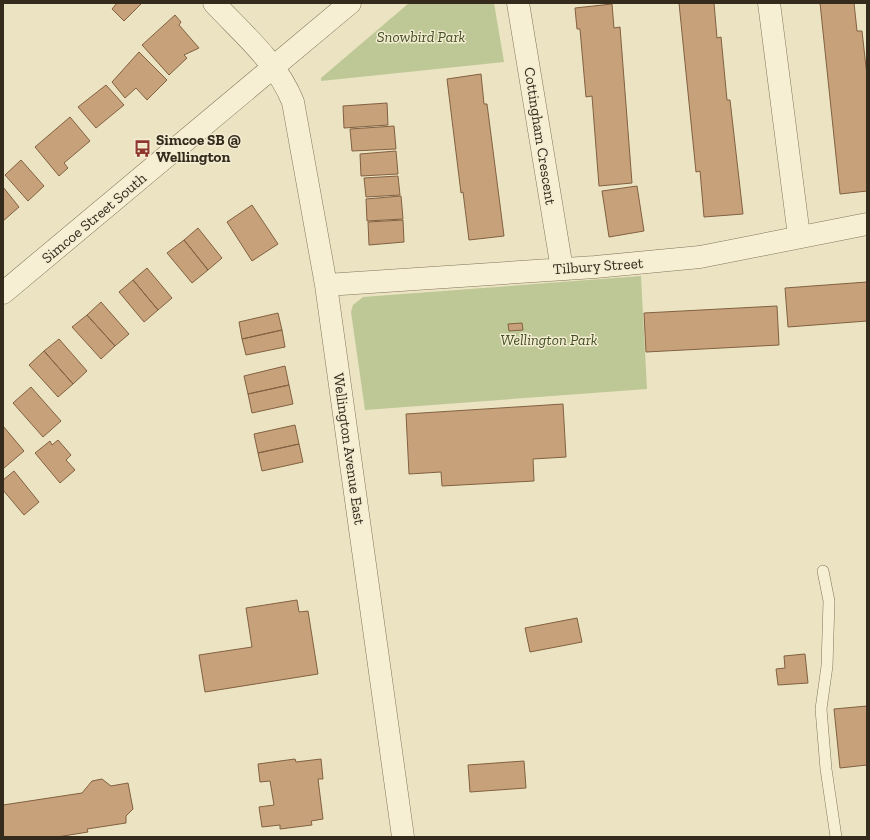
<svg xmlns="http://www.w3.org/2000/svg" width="870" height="840" font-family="'Zilla Slab',serif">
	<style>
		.green { fill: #bec896 }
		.building { fill: #c7a179; stroke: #816141 }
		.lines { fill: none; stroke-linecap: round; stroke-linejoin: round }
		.service-casing { stroke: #84745a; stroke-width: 12 }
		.minor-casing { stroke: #84745a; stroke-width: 23 }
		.tertiary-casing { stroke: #84745a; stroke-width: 23 }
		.service { stroke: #f6efd4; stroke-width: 11 }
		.minor { stroke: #f6efd4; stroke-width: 22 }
		.tertiary { stroke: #f6efd4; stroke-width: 22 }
		.labels { text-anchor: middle; stroke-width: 3; stroke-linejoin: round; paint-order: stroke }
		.park-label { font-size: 15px; font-style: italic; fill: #414f25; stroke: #f3ecd1 }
		.street-label { font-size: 15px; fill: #342b1d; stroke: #f3ecd1 }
		.poi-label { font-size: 15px; font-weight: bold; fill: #342b1d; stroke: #f3ecd1; text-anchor: start }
	</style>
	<rect width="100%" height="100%" fill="#ebe3c2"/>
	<path class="green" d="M 409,3 L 494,3 L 504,62 L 321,81 L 321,78 Z
		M 641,276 L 647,389 L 365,410 L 351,312 L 353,305 L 363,297 Z"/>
	<path class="building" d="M 117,3 L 142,3 L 124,21 L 112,9 Z
		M 679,3 L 714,3 L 717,38 L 721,37 L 727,100 L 730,100 L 743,214 L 704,217 L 700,171 L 696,172 Z
		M 820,3 L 854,3 L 857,31 L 862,31 L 867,76 L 867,191 L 840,194 Z
		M 612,4 L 614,28 L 620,27 L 632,183 L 599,186 L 592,96 L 586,97 L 580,29 L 577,29 L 575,8 Z
		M 175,15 L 181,22 L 179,25 L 199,48 L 184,55 L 187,58 L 169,75 L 142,45 Z
		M 139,52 L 167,80 L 147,100 L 136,88 L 125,98 L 112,82 Z
		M 481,74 L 484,104 L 487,104 L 504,236 L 469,240 L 463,192 L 461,193 L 447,79 Z
		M 106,85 L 124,105 L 96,128 L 78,107 Z
		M 387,103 L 388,125 L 344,128 L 343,106 Z
		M 70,117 L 90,141 L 64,163 L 68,168 L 59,176 L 35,147 Z
		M 394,126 L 396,149 L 352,151 L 350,129 Z
		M 396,151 L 398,174 L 361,176 L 360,154 Z
		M 21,160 L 44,186 L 28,201 L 5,175 Z
		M 398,176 L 400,195 L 366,197 L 364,178 Z
		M 637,186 L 644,231 L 609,237 L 602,191 Z
		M 3,187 L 19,207 L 3,221 Z
		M 401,196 L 403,219 L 367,221 L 366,199 Z
		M 252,205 L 278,244 L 252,261 L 227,222 Z
		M 403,220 L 404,242 L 369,245 L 368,222 Z
		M 198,228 L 222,258 L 208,270 L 184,240 Z
		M 184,240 L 208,270 L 192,283 L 167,253 Z
		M 147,268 L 172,298 L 158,310 L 133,280 Z
		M 133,280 L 158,310 L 144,322 L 119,292 Z
		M 867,282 L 867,321 L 788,327 L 785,288 Z
		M 101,302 L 129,334 L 115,346 L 87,315 Z
		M 777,306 L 779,345 L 646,352 L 644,313 Z
		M 278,313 L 282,330 L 242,339 L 239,322 Z
		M 87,315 L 115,346 L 101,359 L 72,327 Z
		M 522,323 L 523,330 L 509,331 L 508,324 Z
		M 282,330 L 285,347 L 246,355 L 242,339 Z
		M 59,339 L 87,371 L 73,384 L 44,351 Z
		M 44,351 L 73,384 L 58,397 L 29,365 Z
		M 285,366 L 289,385 L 248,394 L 244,376 Z
		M 289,385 L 293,404 L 252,413 L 248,394 Z
		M 31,387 L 61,421 L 43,437 L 13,403 Z
		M 563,404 L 566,457 L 533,459 L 534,481 L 442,486 L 441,472 L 409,474 L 406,414 Z
		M 295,425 L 299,444 L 258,453 L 254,434 Z
		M 3,426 L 24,451 L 4,468 L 3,467 Z
		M 58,440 L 71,455 L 66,460 L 75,470 L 60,483 L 35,453 L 50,441 L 52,445 Z
		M 299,444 L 303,462 L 262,471 L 258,453 Z
		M 14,471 L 39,502 L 24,515 L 3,490 L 3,480 Z
		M 297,600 L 299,612 L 308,611 L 318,674 L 205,692 L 199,655 L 252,647 L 246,608 Z
		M 577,618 L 582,642 L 530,652 L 525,628 Z
		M 805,654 L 808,683 L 778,685 L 776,669 L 785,668 L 784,656 Z
		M 867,706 L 867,765 L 840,768 L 834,709 Z
		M 295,759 L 296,762 L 321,759 L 323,779 L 318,779 L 323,819 L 311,821 L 312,825 L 280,829 L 280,825 L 262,827 L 259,807 L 274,805 L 270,781 L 260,782 L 258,764 Z
		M 524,761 L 526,788 L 470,792 L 468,765 Z
		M 102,779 L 111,786 L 128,783 L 133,809 L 126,816 L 126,823 L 87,829 L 88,832 L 57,837 L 3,837 L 3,805 L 82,793 L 92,781 Z"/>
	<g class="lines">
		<defs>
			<path id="service" d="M 823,571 L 829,601 L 827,666 L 821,709 L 826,769 L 836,837"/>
			<path id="minor" d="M 214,3 C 243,34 277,62 293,102 L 326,285 L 403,837
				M 518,3 L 562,269
				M 769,3 L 799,236
				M 326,285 L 595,267 L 700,257 L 867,224"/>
			<path id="tertiary" d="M 3,293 L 350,3"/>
		</defs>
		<use href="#service" class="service-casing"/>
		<use href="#minor" class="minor-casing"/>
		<use href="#tertiary" class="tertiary-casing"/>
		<use href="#service" class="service"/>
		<use href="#minor" class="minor"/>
		<use href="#tertiary" class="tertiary"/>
	</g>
	<defs>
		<symbol id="bus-bare" viewBox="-9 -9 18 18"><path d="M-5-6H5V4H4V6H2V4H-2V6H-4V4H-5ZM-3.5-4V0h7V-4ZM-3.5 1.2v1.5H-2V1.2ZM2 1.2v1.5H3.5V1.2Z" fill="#8f362e" stroke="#f3ecd1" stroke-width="2.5" paint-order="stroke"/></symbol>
	</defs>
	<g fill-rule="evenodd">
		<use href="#bus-bare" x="130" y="136" width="25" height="25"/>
	</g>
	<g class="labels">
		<g class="park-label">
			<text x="421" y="42">Snowbird Park</text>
			<text x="549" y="345">Wellington Park</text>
		</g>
		<g class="street-label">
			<text transform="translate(540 136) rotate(81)" y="5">Cottingham Crescent</text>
			<text transform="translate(94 218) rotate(-40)" y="5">Simcoe Street South</text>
			<text transform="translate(598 266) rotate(-4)" y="5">Tilbury Street</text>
			<text transform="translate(349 449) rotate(82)" y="5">Wellington Avenue East</text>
		</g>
		<g class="poi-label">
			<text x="156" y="145">Simcoe SB @<tspan x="156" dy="17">Wellington</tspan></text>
		</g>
	</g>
	<rect width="870" height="840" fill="none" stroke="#342b1d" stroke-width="8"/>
</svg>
